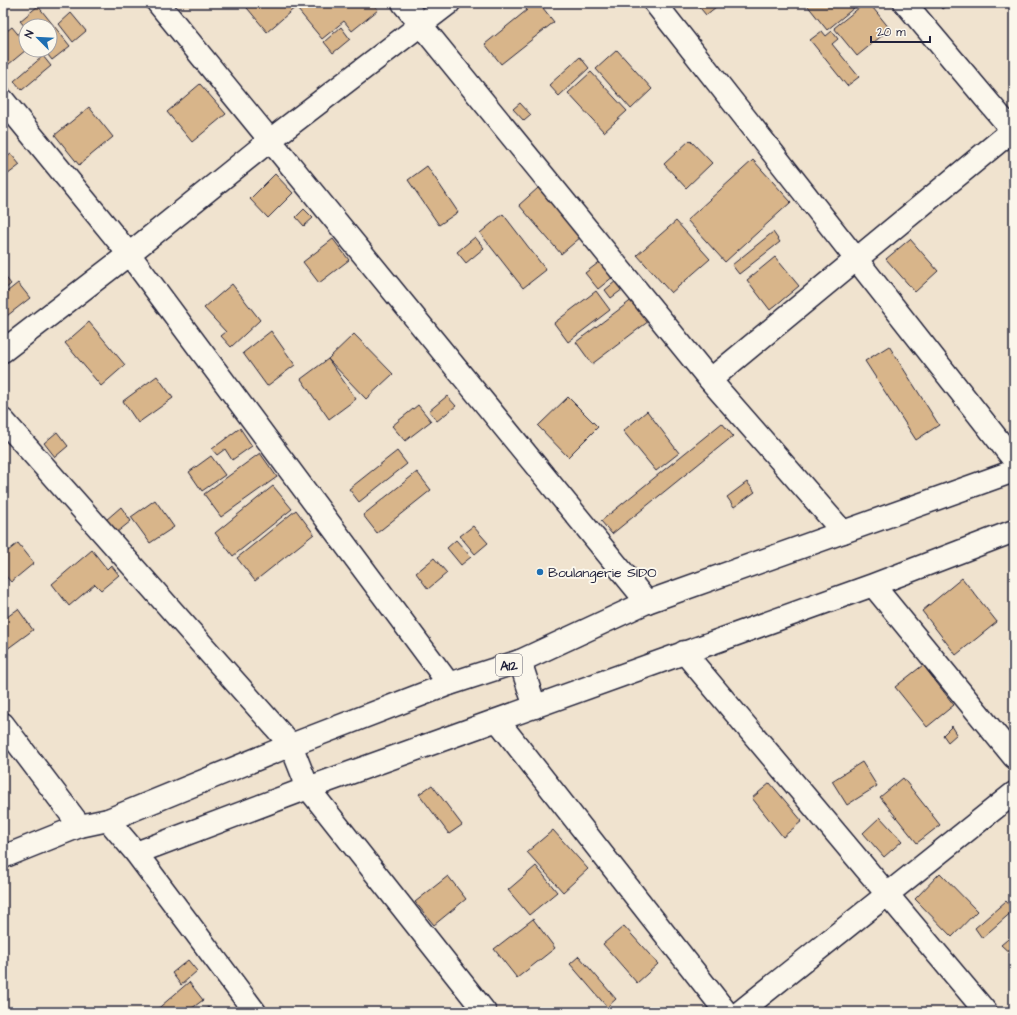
<svg xmlns="http://www.w3.org/2000/svg" width="1017" height="1015" font-family="'Architects Daughter',sans-serif">
	<style>
		.building { fill: #d8b58a; stroke: #22223b }
		.lines { fill: none; stroke-linecap: round; stroke-linejoin: round }
		.minor-casing { stroke: #22223b; stroke-width: 25 }
		.major-casing { stroke: #22223b; stroke-width: 25 }
		.minor { stroke: #fbf7ec; stroke-width: 22 }
		.major { stroke: #fbf7ec; stroke-width: 22 }
		.poi-dot { fill: #1f6fb2; stroke: #fbf7ec; stroke-width: 1.5 }
		.labels { text-anchor: middle; stroke-width: 4; stroke-linejoin: round; paint-order: stroke }
		.shield { fill: #fbf7ec; stroke: #636270; stroke-width: 1 }
		.shield-label { font-size: 13px; font-weight: bold; fill: #22223b }
		.poi-label { font-size: 14px; fill: #22223b; stroke: #fbf7ec; text-anchor: start }
	</style>
	<rect width="100%" height="100%" fill="#f0e3cf"/>
	<filter id="ink" filterUnits="userSpaceOnUse"><feTurbulence type="fractalNoise" baseFrequency=".025" numOctaves="2"/><feDisplacementMap in="SourceGraphic" scale="8" xChannelSelector="R" yChannelSelector="G"/><feConvolveMatrix kernelMatrix="1 2 1 2 8 2 1 2 1" color-interpolation-filters="sRGB"/></filter>
	<g filter="url(#ink)">
		<path class="building" d="M 243,3 L 294,3 L 297,6 L 267,32 Z
			M 306,3 L 373,3 L 378,10 L 352,31 L 344,21 L 322,39 L 298,10 Z
			M 523,3 L 539,3 L 554,22 L 501,64 L 485,44 L 527,10 L 522,4 Z
			M 696,3 L 721,3 L 706,15 Z
			M 809,3 L 860,3 L 827,30 L 807,5 Z
			M 865,3 L 869,3 L 890,29 L 857,56 L 834,28 Z
			M 937,3 L 950,3 L 942,9 Z
			M 38,6 L 70,46 L 52,60 L 44,50 L 50,50 L 50,26 L 26,26 L 26,28 L 20,21 Z
			M 3,9 L 7,16 L 3,19 Z
			M 71,13 L 86,31 L 73,42 L 59,24 Z
			M 12,27 L 26,44 L 26,50 L 3,69 L 3,34 Z
			M 341,27 L 350,39 L 333,53 L 324,42 Z
			M 822,31 L 826,36 L 832,31 L 838,39 L 832,44 L 859,77 L 847,86 L 810,40 Z
			M 617,50 L 652,89 L 631,109 L 596,69 Z
			M 43,56 L 51,66 L 22,90 L 14,81 Z
			M 580,57 L 589,68 L 559,96 L 549,85 Z
			M 591,72 L 627,111 L 604,132 L 568,93 Z
			M 200,84 L 226,114 L 192,142 L 167,112 Z
			M 520,103 L 531,115 L 524,121 L 513,109 Z
			M 89,107 L 113,137 L 79,165 L 55,135 Z
			M 690,140 L 712,163 L 686,188 L 664,164 Z
			M 11,154 L 20,165 L 3,178 L 3,160 Z
			M 753,160 L 791,202 L 725,262 L 687,220 Z
			M 427,166 L 458,212 L 439,225 L 408,180 Z
			M 275,174 L 293,193 L 268,218 L 250,199 Z
			M 538,188 L 581,237 L 561,254 L 519,205 Z
			M 304,209 L 313,218 L 304,226 L 296,217 Z
			M 503,214 L 546,270 L 523,288 L 480,233 Z
			M 676,221 L 710,259 L 671,293 L 637,255 Z
			M 773,232 L 780,242 L 739,274 L 732,265 Z
			M 475,237 L 484,248 L 466,263 L 457,252 Z
			M 333,239 L 349,260 L 319,283 L 303,262 Z
			M 910,239 L 938,271 L 915,292 L 886,259 Z
			M 775,257 L 799,286 L 770,310 L 747,280 Z
			M 602,260 L 614,276 L 598,289 L 585,273 Z
			M 3,274 L 11,284 L 3,291 Z
			M 616,281 L 623,289 L 611,298 L 605,290 Z
			M 18,283 L 30,298 L 3,319 L 3,295 Z
			M 232,284 L 260,320 L 231,347 L 221,336 L 226,332 L 204,308 Z
			M 596,291 L 610,310 L 568,342 L 554,323 Z
			M 633,299 L 649,321 L 592,364 L 576,342 Z
			M 89,322 L 125,365 L 101,386 L 65,343 Z
			M 271,331 L 295,365 L 267,386 L 243,353 Z
			M 354,334 L 393,374 L 366,399 L 328,359 Z
			M 889,346 L 939,425 L 916,440 L 865,361 Z
			M 328,359 L 356,399 L 329,419 L 301,379 Z
			M 157,376 L 173,398 L 138,423 L 123,401 Z
			M 447,396 L 456,406 L 437,421 L 429,411 Z
			M 568,397 L 598,427 L 568,457 L 538,426 Z
			M 418,405 L 431,421 L 405,441 L 392,426 Z
			M 647,411 L 679,453 L 656,471 L 623,431 Z
			M 722,423 L 733,436 L 612,534 L 601,521 Z
			M 240,428 L 252,446 L 232,460 L 225,449 L 217,455 L 212,449 Z
			M 57,432 L 68,446 L 55,457 L 44,443 Z
			M 397,451 L 407,464 L 359,502 L 349,489 Z
			M 260,453 L 277,477 L 221,517 L 204,494 Z
			M 211,456 L 225,475 L 202,491 L 189,472 Z
			M 417,472 L 431,490 L 377,533 L 363,515 Z
			M 747,482 L 755,492 L 734,507 L 727,497 Z
			M 273,486 L 292,509 L 233,556 L 215,533 Z
			M 155,500 L 174,527 L 150,543 L 131,517 Z
			M 121,507 L 131,521 L 116,533 L 106,520 Z
			M 296,510 L 314,534 L 255,581 L 237,558 Z
			M 473,526 L 488,543 L 475,554 L 460,536 Z
			M 456,540 L 471,557 L 461,565 L 447,548 Z
			M 18,543 L 34,563 L 11,582 L 3,573 L 3,555 Z
			M 92,550 L 107,569 L 111,565 L 119,575 L 101,590 L 95,584 L 69,606 L 52,584 Z
			M 434,558 L 447,573 L 428,589 L 416,573 Z
			M 962,578 L 997,622 L 956,655 L 922,611 Z
			M 18,609 L 33,630 L 3,652 L 3,620 Z
			M 923,665 L 954,705 L 927,727 L 895,687 Z
			M 952,726 L 957,734 L 948,742 L 943,735 Z
			M 862,762 L 877,786 L 847,805 L 832,781 Z
			M 903,778 L 940,825 L 917,843 L 880,797 Z
			M 770,783 L 802,821 L 783,837 L 752,798 Z
			M 432,785 L 462,825 L 449,834 L 419,794 Z
			M 880,817 L 902,841 L 884,857 L 863,833 Z
			M 553,830 L 588,869 L 563,892 L 527,852 Z
			M 536,866 L 557,892 L 529,915 L 508,890 Z
			M 940,873 L 977,911 L 952,937 L 915,899 Z
			M 448,876 L 466,899 L 434,925 L 415,902 Z
			M 1006,901 L 1014,910 L 982,938 L 975,928 Z
			M 533,919 L 555,948 L 517,978 L 494,949 Z
			M 624,926 L 658,964 L 637,983 L 603,944 Z
			M 1014,934 L 1014,957 L 1001,945 Z
			M 579,956 L 616,999 L 607,1007 L 570,964 Z
			M 188,960 L 197,971 L 181,985 L 172,973 Z
			M 189,982 L 203,1000 L 187,1012 L 154,1012 Z
			M 208,1007 L 212,1012 L 202,1012 Z"/>
		<g class="lines">
			<defs>
				<path id="minor" d="M 158,3 L 647,602
					M 403,3 L 710,380 L 843,532
					M 655,3 L 1014,460
					M 905,3 L 1012,130
					M 3,100 L 129,254 L 449,684
					M 3,351 L 129,254 L 269,141 L 449,3
					M 710,380 L 1014,129
					M 3,420 L 291,745 L 308,788 L 485,1012
					M 873,585 L 1014,757
					M 684,652 L 986,1012
					M 520,661 L 535,707
					M 498,721 L 726,1012
					M 3,724 L 80,826
					M 108,820 L 136,853 L 255,1012
					M 136,853 L 308,788 L 873,585 L 1014,531
					M 740,1012 L 1014,793"/>
				<path id="major" d="M 3,857 L 80,826 L 108,820 L 291,745 L 449,684 L 520,661 L 647,602 L 1014,471"/>
			</defs>
			<use href="#minor" class="minor-casing"/>
			<use href="#major" class="major-casing"/>
			<use href="#minor" class="minor"/>
			<use href="#major" class="major"/>
		</g>
	</g>
	<circle class="poi-dot" cx="540" cy="572" r="4"/>
	<g class="labels">
		<rect class="shield" x="496" y="654" width="26" height="22" rx="3"/>
		<g class="shield-label">
			<text x="509" y="670">A12</text>
		</g>
		<g class="poi-label">
			<text x="548" y="577">Boulangerie SIDO</text>
		</g>
	</g>
	<rect width="1017" height="1015" fill="none" stroke="#fbf7ec" stroke-width="16"/>
	<rect x="8" y="8" width="1001" height="999" fill="none" stroke="#22223b" stroke-width="1.5" filter="url(#ink)"/>
	<g transform="translate(38 38) rotate(294)"><circle r="19" fill="#fbf7ec" stroke="#a4a2a5"/>
	<path d="M0-3L7 15L0 10L-7 15Z" fill="#1f6fb2"/>
	<text y="-6" font-size="11" font-weight="bold" text-anchor="middle" fill="#22223b">N</text>
	</g>
	<path d="M871 36v6h59v-6" fill="none" stroke="#22223b" stroke-width="2"/>
	<text x="877" y="36" font-size="12" fill="#22223b" stroke="#fbf7ec" stroke-width="3" paint-order="stroke">20 m</text>
</svg>
